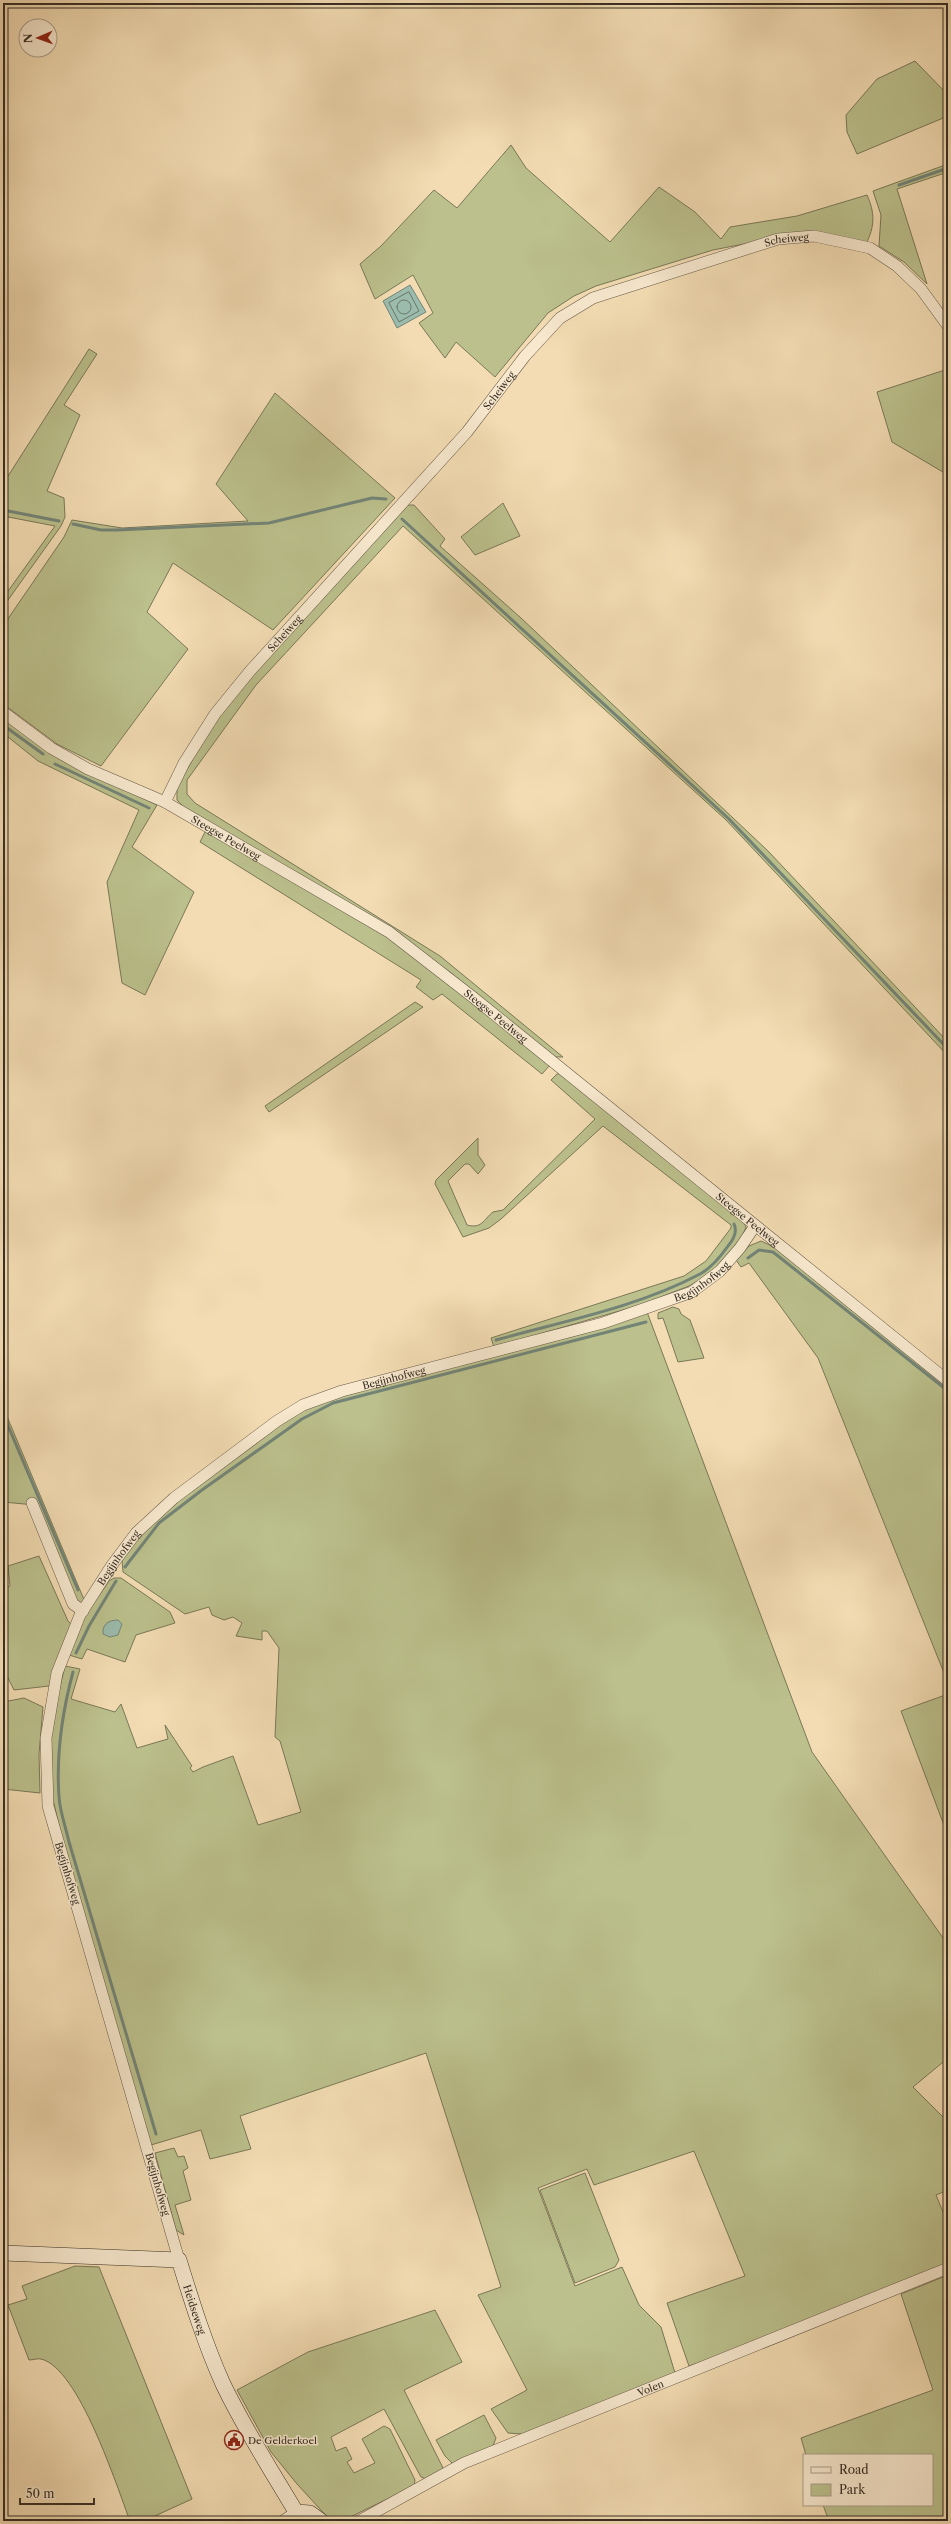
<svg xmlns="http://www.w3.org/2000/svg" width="951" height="2524" font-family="'Libre Caslon Text',serif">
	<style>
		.green { fill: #bbc08c; stroke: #7a7858 }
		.water { fill: #9bbcad; stroke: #738477 }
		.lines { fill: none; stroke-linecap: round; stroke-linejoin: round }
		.shore { stroke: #6a7669; stroke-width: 1 }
		.stream { stroke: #738477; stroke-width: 3 }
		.street-casing { stroke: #675a48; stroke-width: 12 }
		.secondary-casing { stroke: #382f25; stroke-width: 16 }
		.street { stroke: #f7e8ce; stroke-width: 11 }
		.secondary { stroke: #f7e8ce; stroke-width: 15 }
		.labels { text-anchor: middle; stroke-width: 3; stroke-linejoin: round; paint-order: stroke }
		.street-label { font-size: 10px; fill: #382f25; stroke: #f7e8ce }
		.poi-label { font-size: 10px; fill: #382f25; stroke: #f7e8ce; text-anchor: start }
	</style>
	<rect width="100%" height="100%" fill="#f3dcb3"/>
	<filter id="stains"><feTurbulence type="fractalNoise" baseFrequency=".005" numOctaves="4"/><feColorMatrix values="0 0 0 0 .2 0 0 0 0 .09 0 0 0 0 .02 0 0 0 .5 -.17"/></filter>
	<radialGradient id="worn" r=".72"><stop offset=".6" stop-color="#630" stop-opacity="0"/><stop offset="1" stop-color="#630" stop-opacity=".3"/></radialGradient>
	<path class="green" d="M 915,61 L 948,95 L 948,116 L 857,154 L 847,132 L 846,115 L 877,79 Z
		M 511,145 L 526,168 L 610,242 L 659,187 L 695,212 L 721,239 L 730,227 L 797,216 L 867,195 C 875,213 875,226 866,244 L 795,234 L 713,250 L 596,286 L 574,296 L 548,313 L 495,377 L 456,342 L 445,358 L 419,323 L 433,313 L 413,275 L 375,299 L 360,264 L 381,246 L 434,190 L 457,208 Z
		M 948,164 L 948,172 L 897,189 L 927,284 L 904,262 L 879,246 L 881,215 L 873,191 Z
		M 89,349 L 97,354 L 64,405 L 80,415 L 47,491 L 64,498 L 65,517 L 61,526 L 3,607 L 3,598 L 55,526 L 3,516 L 3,484 Z
		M 948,369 L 948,475 L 892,442 L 877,392 Z
		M 275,393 L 395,498 L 273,630 L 173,563 L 147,612 L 188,649 L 101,766 L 57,744 L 3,704 L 3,626 L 64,537 L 72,520 L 122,528 L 248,521 L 216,484 Z
		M 503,503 L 520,536 L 475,555 L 461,537 Z
		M 408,505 L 414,505 L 445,539 L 440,546 L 521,618 L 768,851 L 948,1042 L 948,1056 L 726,820 L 403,526 L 256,685 L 187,780 L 187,794 L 195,803 L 440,956 L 563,1057 L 553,1057 L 450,972 L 327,893 L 190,814 L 177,800 L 177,788 L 209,729 L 253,673 Z
		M 3,717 L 63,761 L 157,805 L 132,847 L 194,892 L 145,995 L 122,983 L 107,882 L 139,810 L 38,761 L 3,733 Z
		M 206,830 L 414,953 L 550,1065 L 542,1074 L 442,994 L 433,1000 L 416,987 L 421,980 L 200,842 Z
		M 415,1002 L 423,1007 L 269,1112 L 265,1106 Z
		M 562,1073 L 742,1219 L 746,1227 L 738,1247 L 713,1272 L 689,1286 L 640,1305 L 494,1347 L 491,1338 L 684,1276 L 706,1261 L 731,1228 L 731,1225 L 603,1126 L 501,1219 L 489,1228 L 463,1237 L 435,1184 L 436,1180 L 478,1138 L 478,1155 L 485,1165 L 478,1174 L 469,1164 L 465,1164 L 448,1181 L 467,1225 C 482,1229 483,1220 493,1212 L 503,1210 L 595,1119 L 551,1080 L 557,1074 Z
		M 761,1241 L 774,1247 L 948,1385 L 948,1683 L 818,1358 L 749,1263 L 741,1267 L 736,1260 L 749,1246 Z
		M 673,1307 L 679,1309 L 681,1314 L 690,1320 L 704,1358 L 678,1362 L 663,1318 L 658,1319 L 658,1313 Z
		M 647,1312 L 812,1752 L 948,1945 L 948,2058 L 913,2087 L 948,2122 L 948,2190 L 936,2195 L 948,2224 L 948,2263 L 767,2340 L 689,2366 L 667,2303 L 745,2276 L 694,2151 L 594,2185 L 587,2169 L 538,2188 L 575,2286 L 622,2267 L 639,2305 L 661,2327 L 675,2373 L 522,2434 L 508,2433 L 491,2409 L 527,2390 L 478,2295 L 501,2287 L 426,2053 L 240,2116 L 251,2149 L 210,2159 L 201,2130 L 151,2145 L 65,1851 L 52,1795 L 50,1743 L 58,1695 L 65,1666 L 80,1669 L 71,1699 L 115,1712 L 121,1704 L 137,1748 L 168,1739 L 165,1725 L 192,1766 L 190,1768 L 193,1772 L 203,1767 L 233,1756 L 258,1825 L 301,1812 L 280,1741 L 275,1737 L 279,1648 L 267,1631 L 262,1631 L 262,1640 L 236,1636 L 242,1623 L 233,1617 L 224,1620 L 212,1615 L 209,1607 L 185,1614 L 123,1572 L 122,1560 L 147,1526 L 246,1447 L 316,1403 Z
		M 3,1407 L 85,1602 L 80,1603 L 73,1600 L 35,1505 L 3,1502 Z
		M 39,1556 L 68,1621 L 71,1624 L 49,1686 L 14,1690 L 3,1668 L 3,1590 L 10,1586 L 8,1566 Z
		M 114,1578 L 121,1578 L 170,1612 L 175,1623 L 136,1635 L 125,1662 L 87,1649 L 82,1659 L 69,1655 L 86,1614 L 109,1581 Z
		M 948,1694 L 948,1836 L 901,1711 Z
		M 24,1698 L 43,1707 L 39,1754 L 40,1793 L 3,1789 L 3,1702 Z
		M 174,2148 L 178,2157 L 184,2156 L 188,2168 L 183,2171 L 191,2200 L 175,2205 L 184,2235 L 176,2230 L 155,2153 Z
		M 585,2173 L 619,2260 L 615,2267 L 575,2283 L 540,2190 Z
		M 75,2266 L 99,2267 L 192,2499 L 144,2521 L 130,2521 C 117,2487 79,2368 41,2359 C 38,2358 33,2360 29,2360 L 8,2305 L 27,2299 L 22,2286 Z
		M 948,2275 L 948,2521 L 829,2521 L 823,2505 L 932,2505 L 932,2455 L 806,2455 L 801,2438 L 933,2390 L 901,2294 Z
		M 435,2310 L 462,2362 L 404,2390 L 444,2470 L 426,2479 L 421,2477 L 384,2409 L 331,2437 L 336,2451 L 346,2447 L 352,2459 L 347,2462 L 354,2473 L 375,2463 L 362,2439 L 384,2426 L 390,2429 L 415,2480 L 414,2486 L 342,2521 L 331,2521 L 297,2484 L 271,2452 L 237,2390 L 308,2352 Z
		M 484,2415 L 496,2438 L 493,2446 L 454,2465 L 445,2456 L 436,2440 Z"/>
	<path class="water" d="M 410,285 L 426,312 L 397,328 L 383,301 Z
		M 118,1620 L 122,1624 L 118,1635 L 110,1637 L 103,1634 C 102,1624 109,1620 118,1620 Z"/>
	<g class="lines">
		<path class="shore" d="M 409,292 L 419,311 L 399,322 L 389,303 Z
			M397 307a7 7 0 1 1 14 0a7 7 0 1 1-14 0Z"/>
		<path class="stream" d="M 899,185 L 948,168
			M 3,510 L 59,521
			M 402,519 L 729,819 L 948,1049
			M 73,524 L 101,530 L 117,530 L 269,523 L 372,498 L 386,499
			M 3,725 L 43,754
			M 55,764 L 149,808
			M 748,1258 L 759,1250 L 773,1252 L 948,1391
			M 496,1340 C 564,1321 638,1307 700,1274 C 711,1268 721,1256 728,1246 C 733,1240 738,1232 734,1224
			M 3,1414 L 78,1590
			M 125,1567 L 159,1523 L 202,1490 L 302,1419 L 333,1403 L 646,1322
			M 76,1653 L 89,1626 L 116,1581
			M 73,1672 C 62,1713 56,1754 59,1797 C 60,1812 66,1828 69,1842 L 156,2134"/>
		<defs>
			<g id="street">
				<path id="s1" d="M 3,712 L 51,748 L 88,769 L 165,802 L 389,932 L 474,998 L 948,1381"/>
				<path id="s2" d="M 165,802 L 184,763 L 215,714 L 250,671 L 467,432 L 525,356 L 560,318 L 593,298 L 778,239 L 814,236 L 870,248 L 897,266 L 921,289 L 948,326"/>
				<path d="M 32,1503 L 73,1604 L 83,1611"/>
				<path id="s3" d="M 179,2260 L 48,1806 L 46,1738 L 57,1673 L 80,1615 L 112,1565 L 136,1533 L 174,1498 L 277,1421 L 303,1405 L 342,1391 L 603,1323 L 692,1292 L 720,1271 L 740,1248 L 755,1226"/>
				<path d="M 283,2521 L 296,2512"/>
				<path id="s4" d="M 359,2521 L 464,2463 L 948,2268"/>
			</g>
			<g id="secondary">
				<path id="s5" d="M 3,2253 L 179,2260 C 192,2302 205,2344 223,2384 C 244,2428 271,2470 296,2512 L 310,2513 L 321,2521"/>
			</g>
		</defs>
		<use href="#street" class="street-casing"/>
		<use href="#secondary" class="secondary-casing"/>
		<use href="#street" class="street"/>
		<use href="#secondary" class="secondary"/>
	</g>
	<defs>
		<symbol id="civic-ring" viewBox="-11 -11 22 22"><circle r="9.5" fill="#f7e8ce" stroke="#8f2418" stroke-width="1.5"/><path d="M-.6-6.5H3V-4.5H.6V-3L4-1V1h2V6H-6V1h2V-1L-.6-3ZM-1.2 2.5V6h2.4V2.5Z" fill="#8f2418"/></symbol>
	</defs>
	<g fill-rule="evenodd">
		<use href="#civic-ring" x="223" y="2429" width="22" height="22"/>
	</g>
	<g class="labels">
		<g class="street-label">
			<text dy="4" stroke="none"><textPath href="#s2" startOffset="868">Scheiweg</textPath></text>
			<text dy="4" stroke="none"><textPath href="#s2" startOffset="532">Scheiweg</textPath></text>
			<text dy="4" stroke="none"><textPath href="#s2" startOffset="208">Scheiweg</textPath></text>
			<text dy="4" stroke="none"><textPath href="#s1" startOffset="257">Steegse Peelweg</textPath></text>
			<text dy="4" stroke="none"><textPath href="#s1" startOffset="581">Steegse Peelweg</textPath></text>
			<text dy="4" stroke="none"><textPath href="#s1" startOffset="905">Steegse Peelweg</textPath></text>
			<text dy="4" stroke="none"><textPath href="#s3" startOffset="1398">Begijnhofweg</textPath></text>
			<text dy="4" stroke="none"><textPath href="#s3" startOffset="1074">Begijnhofweg</textPath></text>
			<text dy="4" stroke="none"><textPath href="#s3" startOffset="738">Begijnhofweg</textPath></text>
			<text transform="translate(68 1873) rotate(73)" y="4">Begijnhofweg</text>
			<text transform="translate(158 2184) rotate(74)" y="4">Begijnhofweg</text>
			<text dy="4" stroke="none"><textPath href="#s5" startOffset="228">Heidseweg</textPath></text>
			<text dy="4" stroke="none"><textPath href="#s4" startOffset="321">Volen</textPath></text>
		</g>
		<g class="poi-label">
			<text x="248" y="2444">De Gelderkoel</text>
		</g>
	</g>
	<rect width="951" height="2524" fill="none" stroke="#f3dcb3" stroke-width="16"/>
	<rect x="4" y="4" width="943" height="2516" fill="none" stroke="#382f25" stroke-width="2"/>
	<rect x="8" y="8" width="935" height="2508" fill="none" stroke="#382f25"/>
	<rect x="803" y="2454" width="130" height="52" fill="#f7e8ce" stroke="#ab9e8a"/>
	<rect x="811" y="2467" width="20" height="6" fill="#f7e8ce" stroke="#ab9e8a"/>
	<text x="839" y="2474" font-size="12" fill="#382f25">Road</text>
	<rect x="811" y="2484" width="20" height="12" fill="#bbc08c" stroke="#ab9e8a"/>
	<text x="839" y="2494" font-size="12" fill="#382f25">Park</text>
	<g transform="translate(38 38) rotate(268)"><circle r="19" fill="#f7e8ce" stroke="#ab9e8a"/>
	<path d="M0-3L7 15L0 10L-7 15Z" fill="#8f2418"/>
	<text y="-6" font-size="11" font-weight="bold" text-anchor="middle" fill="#382f25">N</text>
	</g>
	<path d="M20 2498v6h74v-6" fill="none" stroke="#382f25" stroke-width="2"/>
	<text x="26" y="2498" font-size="12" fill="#382f25" stroke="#f7e8ce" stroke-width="3" paint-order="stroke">50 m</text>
	<rect width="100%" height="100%" filter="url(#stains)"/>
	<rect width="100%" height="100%" fill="url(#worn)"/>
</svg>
